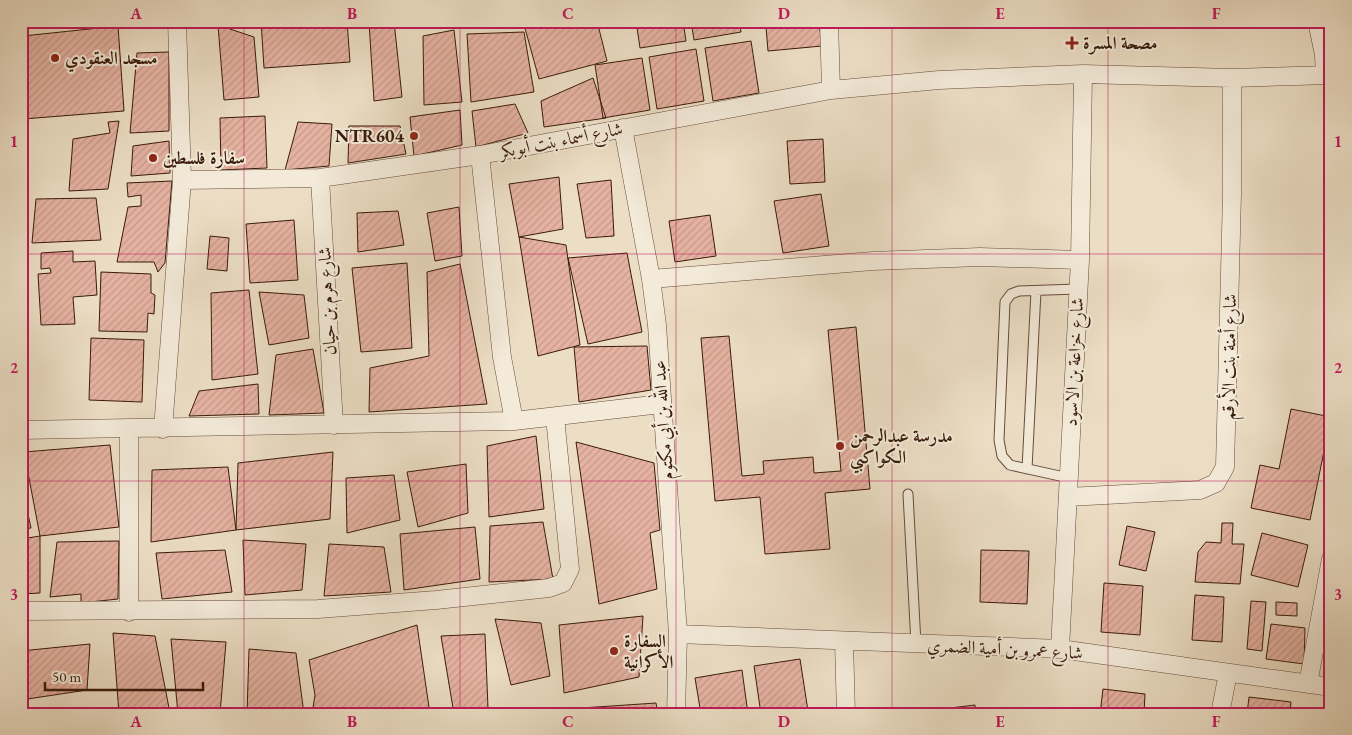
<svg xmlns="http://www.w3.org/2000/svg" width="1352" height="735" font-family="'EB Garamond',Amiri,serif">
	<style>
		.building { fill: url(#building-hatch); stroke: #391a0b }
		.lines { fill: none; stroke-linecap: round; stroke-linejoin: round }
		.service-casing { stroke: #664b3a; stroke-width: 11 }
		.minor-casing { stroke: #664b3a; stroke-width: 19 }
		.service { stroke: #f3ead9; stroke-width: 9 }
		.minor { stroke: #f3ead9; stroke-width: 18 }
		.grid { fill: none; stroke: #c2185b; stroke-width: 1; stroke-opacity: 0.55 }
		.poi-dot { fill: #8f2418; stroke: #f3ead9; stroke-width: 2 }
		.labels { text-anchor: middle; stroke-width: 4; stroke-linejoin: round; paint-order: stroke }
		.poi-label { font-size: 18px; font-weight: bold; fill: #391a0b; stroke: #f3ead9; text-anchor: start }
		.street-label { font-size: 18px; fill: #391a0b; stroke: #f3ead9 }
		.neatline { fill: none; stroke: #c2185b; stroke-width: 2 }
		.grid-label { font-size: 16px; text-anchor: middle; font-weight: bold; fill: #c2185b }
	</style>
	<defs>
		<pattern id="building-hatch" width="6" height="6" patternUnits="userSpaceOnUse" patternTransform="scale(1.25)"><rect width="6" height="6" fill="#e6b3a2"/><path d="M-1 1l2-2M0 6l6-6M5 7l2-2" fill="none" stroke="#c6998a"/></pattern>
	</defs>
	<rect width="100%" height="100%" fill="#ecdec5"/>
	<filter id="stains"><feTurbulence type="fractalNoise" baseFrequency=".004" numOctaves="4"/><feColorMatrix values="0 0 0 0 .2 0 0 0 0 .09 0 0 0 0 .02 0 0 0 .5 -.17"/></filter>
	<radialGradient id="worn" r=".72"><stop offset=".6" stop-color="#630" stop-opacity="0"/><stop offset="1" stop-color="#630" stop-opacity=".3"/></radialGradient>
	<path class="building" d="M 261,21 L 347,21 L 350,62 L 264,68 Z
		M 394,21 L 402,97 L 374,101 L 369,22 Z
		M 523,21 L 597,21 L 607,61 L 539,79 Z
		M 636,21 L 683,21 L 686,41 L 640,48 Z
		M 691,21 L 739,21 L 741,32 L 694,40 Z
		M 819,22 L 822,46 L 768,51 L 766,27 Z
		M 218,25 L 254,37 L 259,97 L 224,100 Z
		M 118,26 L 124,111 L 23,119 L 23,36 Z
		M 454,30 L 462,102 L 424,105 L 423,36 Z
		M 524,32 L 534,92 L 471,102 L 467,34 Z
		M 751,41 L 759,93 L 713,101 L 705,48 Z
		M 696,49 L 704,101 L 657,109 L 649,57 Z
		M 169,52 L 169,131 L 130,133 L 137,53 Z
		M 642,58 L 650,110 L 603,118 L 595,65 Z
		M 593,78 L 606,118 L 544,127 L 541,101 Z
		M 515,104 L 528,133 L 476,147 L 472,111 Z
		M 460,110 L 462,145 L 414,156 L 410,117 Z
		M 265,116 L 267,168 L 221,170 L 220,118 Z
		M 119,121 L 108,189 L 69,191 L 73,139 L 110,133 L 108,122 Z
		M 298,122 L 332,124 L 329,166 L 285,170 Z
		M 349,126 L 400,126 L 406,154 L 348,163 Z
		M 823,139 L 825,182 L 790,184 L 787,141 Z
		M 169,141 L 170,173 L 131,176 L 133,146 Z
		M 559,177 L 563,229 L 519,237 L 509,184 Z
		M 611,180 L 614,236 L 586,238 L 577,184 Z
		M 172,181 L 165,263 L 158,272 L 154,262 L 117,262 L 128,207 L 141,206 L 141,195 L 128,197 L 127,183 Z
		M 821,194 L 829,246 L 783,253 L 774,201 Z
		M 96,198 L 101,240 L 32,243 L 36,199 Z
		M 459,207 L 462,256 L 435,261 L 427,213 Z
		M 398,211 L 404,245 L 358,252 L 357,213 Z
		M 710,215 L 716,256 L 675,262 L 669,221 Z
		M 294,220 L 298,280 L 250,283 L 246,224 Z
		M 210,236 L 229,238 L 227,271 L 207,269 Z
		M 519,237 L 566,245 L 580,345 L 538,356 Z
		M 73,251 L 73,262 L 95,261 L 97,295 L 73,297 L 75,324 L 41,325 L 38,274 L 51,273 L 50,268 L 41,269 L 41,253 Z
		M 627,253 L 642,332 L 588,344 L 568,258 Z
		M 407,263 L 412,348 L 361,352 L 352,268 Z
		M 460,264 L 487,404 L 369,412 L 370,368 L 429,356 L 427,272 Z
		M 101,272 L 151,274 L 151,293 L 155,295 L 154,314 L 148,313 L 147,332 L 99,331 Z
		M 249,290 L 258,374 L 212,380 L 211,293 Z
		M 259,292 L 304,295 L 309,338 L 269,345 Z
		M 856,327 L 870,489 L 825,493 L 830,549 L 765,554 L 760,497 L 715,501 L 701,338 L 729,336 L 742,476 L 764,474 L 763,461 L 813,457 L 814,473 L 841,471 L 828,330 Z
		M 91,338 L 144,340 L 142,402 L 89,400 Z
		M 647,346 L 651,390 L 579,402 L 574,347 Z
		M 313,349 L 324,413 L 269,415 L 276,355 Z
		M 258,384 L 259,414 L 189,416 L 199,391 Z
		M 1291,409 L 1331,417 L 1310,520 L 1251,508 L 1260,465 L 1279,469 Z
		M 536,436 L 544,509 L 489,517 L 487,446 Z
		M 576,442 L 654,463 L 660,530 L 650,533 L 657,589 L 599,604 Z
		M 110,445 L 119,527 L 40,536 L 24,452 Z
		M 333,452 L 330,519 L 236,530 L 238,463 Z
		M 466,464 L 468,513 L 418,527 L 407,472 Z
		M 228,467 L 236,530 L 151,542 L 152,470 Z
		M 394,475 L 400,520 L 347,533 L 346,478 Z
		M 21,482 L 31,528 L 21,529 Z
		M 543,522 L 553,579 L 489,582 L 490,526 Z
		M 1222,523 L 1233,523 L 1232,544 L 1244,544 L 1240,584 L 1195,582 L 1198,552 L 1206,542 L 1221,543 Z
		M 1127,526 L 1155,532 L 1146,571 L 1119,565 Z
		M 475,527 L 480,579 L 404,590 L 400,534 Z
		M 1262,533 L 1308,545 L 1298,587 L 1251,575 Z
		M 40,536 L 40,593 L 21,594 L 21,539 Z
		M 243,540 L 306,544 L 302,590 L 245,595 Z
		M 119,541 L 118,599 L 81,603 L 81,594 L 50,597 L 57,542 Z
		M 329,544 L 384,547 L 391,592 L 324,596 Z
		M 225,550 L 232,592 L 162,599 L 156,553 Z
		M 981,550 L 1029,551 L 1027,604 L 980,602 Z
		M 1104,583 L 1143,586 L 1140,635 L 1101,632 Z
		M 1195,595 L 1224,597 L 1222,642 L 1192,640 Z
		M 1251,601 L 1266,602 L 1262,651 L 1247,649 Z
		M 1276,602 L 1297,603 L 1297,616 L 1276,615 Z
		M 643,616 L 639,677 L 564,693 L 559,625 Z
		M 495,619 L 541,623 L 550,676 L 511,685 Z
		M 1271,624 L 1305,628 L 1304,664 L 1266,659 Z
		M 417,625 L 430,714 L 312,714 L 315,695 L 309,660 Z
		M 113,633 L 155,636 L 170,713 L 119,714 Z
		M 485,634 L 488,708 L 454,714 L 441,636 Z
		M 171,639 L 226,642 L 220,714 L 178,714 Z
		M 90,644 L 87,690 L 21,700 L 21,651 Z
		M 249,649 L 296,653 L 304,714 L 247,714 Z
		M 800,659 L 808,711 L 788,714 L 761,714 L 754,666 Z
		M 742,670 L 748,714 L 701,714 L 695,678 Z
		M 1103,689 L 1145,694 L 1144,714 L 1100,714 Z
		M 1249,697 L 1291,702 L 1290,714 L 1247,714 Z
		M 656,703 L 658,714 L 552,714 L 551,710 Z
		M 1329,703 L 1331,714 L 1327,714 Z
		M 975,705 L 976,714 L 951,714 L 950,708 Z
		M 534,711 L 534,714 L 517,714 Z"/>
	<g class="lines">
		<defs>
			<path id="service" d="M 1027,469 L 1036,291
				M 1069,478 L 1010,465 L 1002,456 L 999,440 L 1005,302 L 1011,294 L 1019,291 L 1078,289
				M 908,494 L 916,644"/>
			<path id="minor" d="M 829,21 L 831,90
				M 1317,21 L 1324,55 L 1325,75
				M 623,128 L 651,279 L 657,325 L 678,634 L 676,714
				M 480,155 L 502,357 L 514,421
				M 320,178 L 334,425
				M 182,180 L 320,178 L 480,155 L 831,90 L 939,80 L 1083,74 L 1232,78 L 1331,75
				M 651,279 L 873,261 L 980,257 L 1080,260
				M 129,429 L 129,612
				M 163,429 L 182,180 L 177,21
				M 21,430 L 514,421 L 661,404
				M 1068,497 L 1200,490 L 1216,483 L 1225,467 L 1232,194 L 1232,78
				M 21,611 L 318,609 L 436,600 L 549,588 L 563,583 L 570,569 L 555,417
				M 678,634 L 1060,649 L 1331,687
				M 844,642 L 846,714
				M 1060,649 L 1080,260 L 1083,74
				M 1308,684 L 1331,559
				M 1220,714 L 1228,673"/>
		</defs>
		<use href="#service" class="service-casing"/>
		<use href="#minor" class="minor-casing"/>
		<use href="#service" class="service"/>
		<use href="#minor" class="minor"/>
	</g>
	<path class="grid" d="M 244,21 L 244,714M 460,21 L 460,714M 676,21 L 676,714M 892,21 L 892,714M 1108,21 L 1108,714M 21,254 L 1331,254M 21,481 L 1331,481"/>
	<g class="poi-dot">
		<path d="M1069.5 35.5h5v5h5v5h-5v5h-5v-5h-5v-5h5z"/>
		<circle cx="55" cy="58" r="5"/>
		<circle cx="414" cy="136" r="5"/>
		<circle cx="153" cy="158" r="5"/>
		<circle cx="840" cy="446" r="5"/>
		<circle cx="614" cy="651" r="5"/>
	</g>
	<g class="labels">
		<g class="poi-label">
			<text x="1083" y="49">مصحة المسرة</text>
			<text x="65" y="64">مسجد العنقودي</text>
			<text x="404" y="142" text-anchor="end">NTR604</text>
			<text x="163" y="164">سفارة فلسطين</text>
			<text x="850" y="442">مدرسة عبدالرحمن<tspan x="850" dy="21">الكواكبي</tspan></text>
			<text x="624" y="647">السفارة<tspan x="624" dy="21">الأكرانية</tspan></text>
		</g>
		<g class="street-label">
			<text transform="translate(561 140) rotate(-11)" y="6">شارع أسماء بنت أبوبكر</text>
			<text transform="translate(327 301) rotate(-93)" y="6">شارع هرم بن حيان</text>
			<text transform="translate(1229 357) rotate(-89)" y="6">شارع أمنة بنت الأرقم</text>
			<text transform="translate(1074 362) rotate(-87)" y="6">شارع خزاعة بن الاسود</text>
			<text transform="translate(663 420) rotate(-94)" y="6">عبد الله بن أبي مكتوم</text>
			<text transform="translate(1005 649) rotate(3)" y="6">شارع عمرو بن أمية الضمري</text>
		</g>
	</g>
	<rect width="1352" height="735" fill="none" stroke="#ecdec5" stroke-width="55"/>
	<path d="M45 682v8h158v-8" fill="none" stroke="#391a0b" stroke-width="2.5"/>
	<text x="52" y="682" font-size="15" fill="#391a0b" stroke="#f3ead9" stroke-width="4" paint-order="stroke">50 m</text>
	<rect x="28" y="28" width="1296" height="680" class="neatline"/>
	<g class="grid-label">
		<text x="136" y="19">A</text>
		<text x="352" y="19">B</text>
		<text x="568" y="19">C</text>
		<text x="784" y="19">D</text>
		<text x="1000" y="19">E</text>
		<text x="1216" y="19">F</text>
		<text x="14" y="147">1</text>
		<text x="1338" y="147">1</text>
		<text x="14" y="373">2</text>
		<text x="1338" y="373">2</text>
		<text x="14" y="600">3</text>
		<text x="1338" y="600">3</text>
		<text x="136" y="727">A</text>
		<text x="352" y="727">B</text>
		<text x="568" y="727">C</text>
		<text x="784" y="727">D</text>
		<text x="1000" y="727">E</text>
		<text x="1216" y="727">F</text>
	</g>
	<rect width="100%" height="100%" filter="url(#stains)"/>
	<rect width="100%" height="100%" fill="url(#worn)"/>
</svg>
